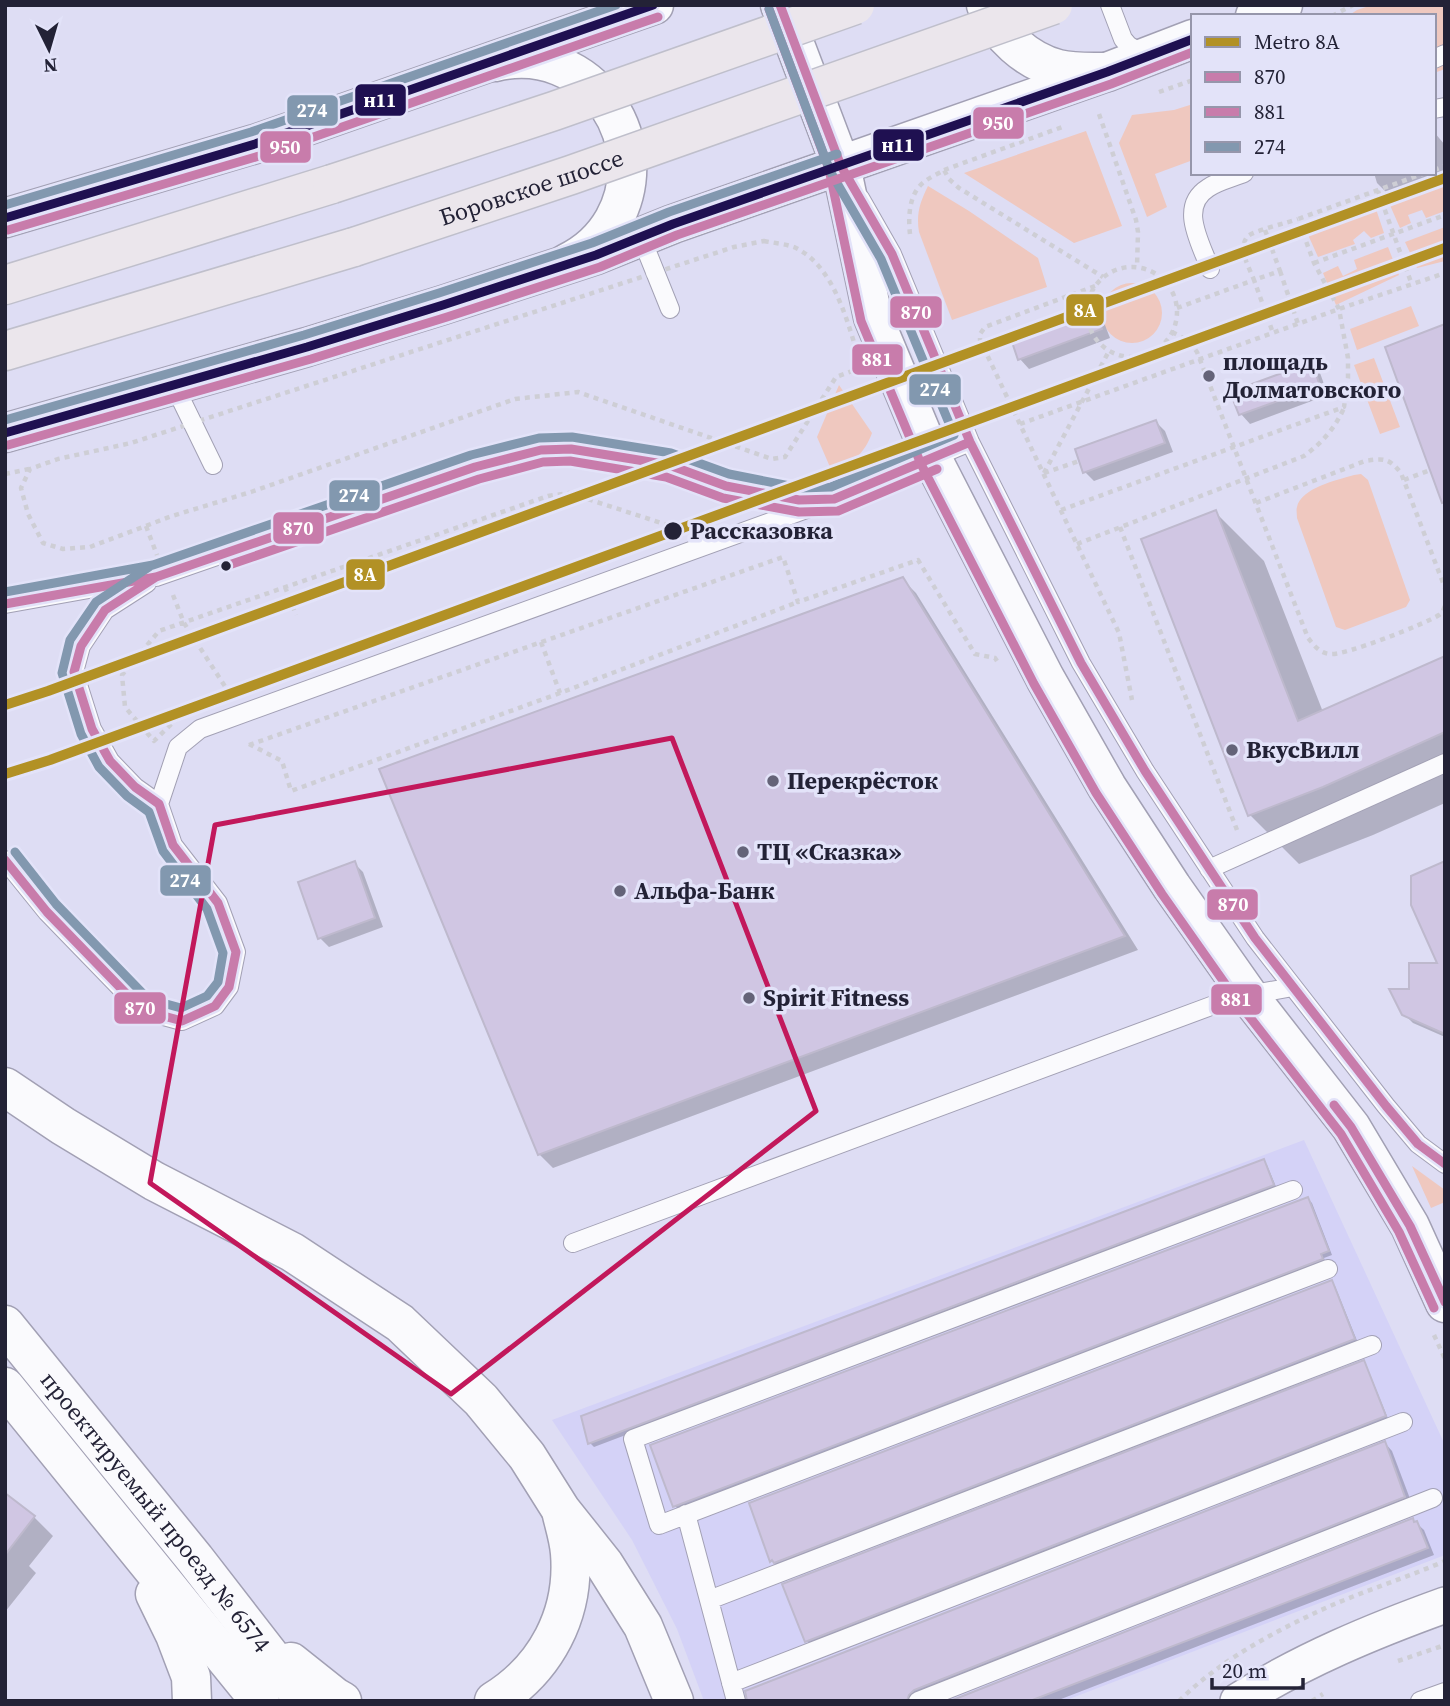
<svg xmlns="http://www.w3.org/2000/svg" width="1450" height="1706" font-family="'Source Serif 4',serif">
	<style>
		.built { fill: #d4d2f7 }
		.green { fill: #efc8bf }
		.shadow { fill: #0003 }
		.building { fill: #d0c6e3; stroke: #beb9cd; stroke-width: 2 }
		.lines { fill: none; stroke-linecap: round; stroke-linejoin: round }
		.service-casing { stroke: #a2a0b4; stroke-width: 20 }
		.minor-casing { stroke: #a2a0b4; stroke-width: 38 }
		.tertiary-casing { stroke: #a2a0b4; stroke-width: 41 }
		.secondary-casing { stroke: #a2a0b4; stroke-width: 41 }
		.primary-casing { stroke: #bfbfcb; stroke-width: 41 }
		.path { stroke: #ceced5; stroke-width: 4.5; stroke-dasharray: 5 5; stroke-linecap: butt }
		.service { stroke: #fafafd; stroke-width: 18 }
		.minor { stroke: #fafafd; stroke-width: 35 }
		.tertiary { stroke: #fafafd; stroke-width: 38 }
		.secondary { stroke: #fafafd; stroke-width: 38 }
		.primary { stroke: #ebe6ec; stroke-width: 38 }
		.primary-bridge-casing { stroke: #bfbfcb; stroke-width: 41; stroke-linecap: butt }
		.primary-bridge { stroke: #ebe6ec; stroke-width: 38 }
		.bus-1-casing { stroke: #e3e3f9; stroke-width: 14 }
		.bus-2-casing { stroke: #e3e3f9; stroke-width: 14 }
		.bus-3-casing { stroke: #e3e3f9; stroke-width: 14 }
		.bus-4-casing { stroke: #e3e3f9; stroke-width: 14 }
		.bus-5-casing { stroke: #e3e3f9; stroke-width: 14 }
		.bus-1 { stroke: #c87cab; stroke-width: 9 }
		.bus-2 { stroke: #c87cab; stroke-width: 9 }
		.bus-3 { stroke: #8298af; stroke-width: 9 }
		.bus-4 { stroke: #1f1051; stroke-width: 9 }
		.bus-5 { stroke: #c87cab; stroke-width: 9 }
		.metro-1-casing { stroke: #e3e3f9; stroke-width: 16 }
		.metro-1 { stroke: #b29125; stroke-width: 10 }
		.marked { fill: none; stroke: #c2185b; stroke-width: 5; stroke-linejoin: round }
		.poi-dot { fill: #646378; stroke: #e3e3f9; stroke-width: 2.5 }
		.stop-dot { fill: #232236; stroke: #e3e3f9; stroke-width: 2.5 }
		.labels { text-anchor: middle; stroke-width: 7; stroke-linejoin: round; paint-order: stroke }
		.street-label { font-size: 24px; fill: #232236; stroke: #e3e3f9 }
		.poi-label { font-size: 24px; font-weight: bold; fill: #232236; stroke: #e3e3f9; text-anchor: start }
		.stop-label { font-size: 24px; font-weight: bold; fill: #232236; stroke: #e3e3f9; text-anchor: start }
		.line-badge { stroke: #e3e3f9; stroke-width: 2.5 }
		.badge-label { font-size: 19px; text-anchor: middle; font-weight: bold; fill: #fff }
	</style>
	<rect width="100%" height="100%" fill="#deddf4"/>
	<path class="built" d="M 1304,1140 L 1445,1445 L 1445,1555 L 1064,1701 L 704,1701 L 677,1629 L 632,1540 L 552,1420 Z"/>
	<path class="green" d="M 1372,5 L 1445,5 L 1445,69 L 1434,73 L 1434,16 L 1348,16 L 1357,10 Z
		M 1193,104 L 1193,160 L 1155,174 L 1167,207 L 1147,217 L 1119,143 L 1132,115 L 1174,110 Z
		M 1086,131 L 1122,226 L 1074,243 L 964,173 Z
		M 1445,178 L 1445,211 L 1426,218 L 1422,210 L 1408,215 L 1411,223 L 1400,228 L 1389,203 Z
		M 928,186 L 969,211 L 1038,258 L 1047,287 L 952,320 L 919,232 C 916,214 920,202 928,186 Z
		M 1375,206 L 1384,233 L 1371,238 L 1364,231 L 1353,240 L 1355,244 L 1318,257 L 1305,228 Z
		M 1445,227 L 1445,261 L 1417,268 L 1405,242 Z
		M 1388,247 L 1399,275 L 1336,305 L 1323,273 L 1338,266 L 1343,276 L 1357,269 L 1354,260 Z
		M1102 313a30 30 0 1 1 60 0a30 30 0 1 1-60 0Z
		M 1411,306 L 1419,326 L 1357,350 L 1350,329 Z
		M 1374,358 L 1400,427 L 1380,434 L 1354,365 Z
		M 839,385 L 872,433 C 864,455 852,462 833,474 L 817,437 Z
		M 1361,474 L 1368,480 L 1410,600 L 1406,607 L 1345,630 L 1336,627 L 1297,518 C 1297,514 1296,510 1297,507 C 1301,488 1337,480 1354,475 Z
		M 1412,1166 L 1445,1190 L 1445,1202 L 1431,1208 Z"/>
	<path class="shadow" d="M 1434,132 L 1445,145 L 1445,184 L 1396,202 L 1377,183 L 1374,173 L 1434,173 Z
		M 1094,311 L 1103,320 L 1110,338 L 1029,369 L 1020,359 L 1013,340 Z
		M 1311,364 L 1320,373 L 1328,395 L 1250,424 L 1241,414 Z
		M 1156,422 L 1165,431 L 1173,452 L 1094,481 L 1085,472 Z
		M 1215,512 L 1264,561 L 1323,712 L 1445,658 L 1445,803 L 1373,835 L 1299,864 L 1250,815 Z
		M 902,579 L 916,593 L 1138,950 L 553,1168 L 539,1154 Z
		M 1445,862 L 1445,1037 L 1413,1023 L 1404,1014 L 1410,991 L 1440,965 Z
		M 354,863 L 363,872 L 383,927 L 329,947 L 320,938 Z
		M 1263,1161 L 1267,1165 L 1277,1189 L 594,1447 L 590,1443 Z
		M 1308,1199 L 1312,1203 L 1332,1255 L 1324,1258 L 1326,1263 L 679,1510 L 675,1506 Z
		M 1331,1282 L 1335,1286 L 1358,1343 L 779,1566 L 771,1561 L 751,1504 Z
		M 1363,1362 L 1367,1367 L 1389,1421 L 811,1645 L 807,1641 Z
		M 1385,1443 L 1392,1451 L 1412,1504 L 917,1701 L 762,1701 Z
		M 5,1495 L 34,1517 L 53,1536 L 29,1566 L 36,1573 L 5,1612 Z
		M 1413,1520 L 1424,1530 L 1434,1555 L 1056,1701 L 954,1701 Z"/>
	<path class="building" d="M 1094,309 L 1102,329 L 1018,360 L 1011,339 Z
		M 1445,324 L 1445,502 L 1442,503 L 1385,347 Z
		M 1312,362 L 1320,386 L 1239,415 L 1230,392 Z
		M 1156,420 L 1165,443 L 1083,473 L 1075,449 Z
		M 1216,510 L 1298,721 L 1445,656 L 1445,732 L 1323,787 L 1248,816 L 1141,539 Z
		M 903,577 L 1125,936 L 538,1155 L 379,769 Z
		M 355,861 L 375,918 L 318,939 L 298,882 Z
		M 1445,861 L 1445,1034 L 1402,1015 L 1389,989 L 1409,989 L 1409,963 L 1437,963 L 1411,905 L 1411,876 Z
		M 1264,1159 L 1274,1185 L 588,1444 L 581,1416 Z
		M 1308,1197 L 1329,1251 L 1321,1254 L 1323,1259 L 673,1507 L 650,1445 Z
		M 1332,1280 L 1355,1339 L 774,1563 L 772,1560 L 770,1562 L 749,1503 Z
		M 1364,1360 L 1386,1416 L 805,1642 L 782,1584 Z
		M 1385,1441 L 1405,1497 L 914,1690 L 909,1695 L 907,1701 L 747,1701 L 745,1691 Z
		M 5,1493 L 35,1516 L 5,1555 Z
		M 1413,1518 L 1414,1522 L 1417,1521 L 1428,1548 L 1030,1701 L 950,1701 Z"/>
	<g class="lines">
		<defs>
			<path id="service" d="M 1110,5 L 1123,39 L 1128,45 L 1147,57
				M 1434,59 L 1445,54
				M 1434,109 L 1445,107
				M 860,198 L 892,254 L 970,442 L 1081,663 L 1145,771 L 1255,938 L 1386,1106 L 1418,1144 L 1445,1164
				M 641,237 L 670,309
				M 1210,269 C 1201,243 1178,207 1208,188 C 1218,181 1232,178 1244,173
				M 174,385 L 213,465
				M 5,604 L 156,577 L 475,467 L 541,450 L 571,449 L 596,452 L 669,465 L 726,486 L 799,500 L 820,500
				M 159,804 L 178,747 L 200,729 L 834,499 L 970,442
				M 5,860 L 47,912 L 142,1010 L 182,1021 L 215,1006 L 229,987 L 236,952 L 218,903 L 173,845 L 159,804 L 135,787 L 110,761 L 92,729 L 74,672 L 81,646 L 105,610 L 147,583
				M 1209,869 L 1445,763
				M 1293,1190 L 633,1439 L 659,1525 L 1328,1269
				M 573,1243 L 1211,1006 L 1248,995 L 1293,987
				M 686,1514 L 736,1701
				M 709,1600 L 1372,1345
				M 731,1683 L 1403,1422
				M 918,1701 L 1433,1498
				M 1420,1701 L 1445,1692"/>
			<path id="minor" d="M 1238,1701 C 1303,1660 1373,1631 1445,1605"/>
			<path id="tertiary" d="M 986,5 C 998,35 1027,61 1058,69 C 1074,73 1090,72 1107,72
				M 495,62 C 516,57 539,58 559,66 C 645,101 652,222 567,263
				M 841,166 L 873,317 L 932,458 L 1045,678 L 1107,787 L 1172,887 L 1248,995 L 1351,1127 L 1410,1226 L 1445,1303"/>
			<g id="secondary">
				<path d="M 780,5 L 841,166"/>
				<path d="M 1255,16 L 1283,5"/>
				<path d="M 5,218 L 255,144 L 654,5"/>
				<path d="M 5,433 L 307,347 L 443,305 L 596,255 L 673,224 L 1107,72 L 1193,39"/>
				<path d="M 5,1087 L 63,1126 L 154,1181 L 292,1252 L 400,1323 L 481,1400 L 527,1456 L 561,1510 L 604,1564 L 643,1626 L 674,1701"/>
				<path id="s1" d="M 5,1325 L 195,1559 L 305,1701"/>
				<path d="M 5,1387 L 260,1701"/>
				<path d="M 155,1594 L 175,1635 L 191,1677 L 192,1701"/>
				<path d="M 291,1662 L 335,1697 L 342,1701"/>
				<path d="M 494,1701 C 546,1669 575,1614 570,1553 C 569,1540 565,1527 562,1515"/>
			</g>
			<path id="primary" d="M 5,285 L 332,184
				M 5,351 L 354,247"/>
		</defs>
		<use href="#service" class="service-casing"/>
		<use href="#minor" class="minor-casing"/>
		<use href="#tertiary" class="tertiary-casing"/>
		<use href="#secondary" class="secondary-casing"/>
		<use href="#primary" class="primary-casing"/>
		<path class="path" d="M 1332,16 L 1353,5
			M 1159,92 L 1193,80
			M 1099,114 L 1136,220 L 1138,232 L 1137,267
			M 944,170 L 1065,126
			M 1434,170 L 1445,166
			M 1378,191 L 1412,285
			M 1265,230 L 1280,271 L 1254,280 C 1250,270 1243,257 1243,247 C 1244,243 1245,239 1248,236 C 1256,230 1287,223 1298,219
			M 910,234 C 908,217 909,193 924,182 C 930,177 938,174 944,170 L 949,179 L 959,188 L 1103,277
			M 764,241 C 774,243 787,244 796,248 C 836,268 848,325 861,365 L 852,371 L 836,377 L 785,457 L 772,459 L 578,392 L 515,399 L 251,492 L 172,516 L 90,547 L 63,549 L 43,543 L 28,514 L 21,488 L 30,469 L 58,459 L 131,443 L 734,247 Z
			M 1314,263 L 1445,215
			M1087 312a45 45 0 1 1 90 0a45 45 0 1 1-90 0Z
			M 1280,271 L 1298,324
			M 1168,284 L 1189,276
			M 1095,286 L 985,327 L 980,334 L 980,340 L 1119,633 L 1132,700
			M 1177,308 L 1254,280 L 1273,333
			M 1172,332 L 1189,341 L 1197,352 L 1308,638 C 1314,645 1319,653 1330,654 C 1344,656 1425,624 1439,615 C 1444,611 1442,612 1445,606
			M 1020,424 L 1339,309 L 1445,273
			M 1044,473 L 1109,351
			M 1044,473 L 1079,461
			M 5,474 L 29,469
			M 1404,480 L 1430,470
			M 569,493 L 683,530 L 194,702 L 154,741 L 125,707 L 122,675 L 159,631 L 548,496 Z
			M 1256,503 L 1365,461 C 1384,458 1389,458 1401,473 L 1445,588
			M 1061,510 L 1344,407 L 1348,378 L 1348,358 L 1339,309 L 1314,263 L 1298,219 L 1425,173
			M 146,526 L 157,555
			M 1120,527 L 1237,830
			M 1077,544 L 1304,456 C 1322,443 1335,428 1344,408
			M 285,587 L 296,615
			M 173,595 L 184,623 L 228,691
			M 541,642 L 560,693
			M 249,744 L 282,761 L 291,791 L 560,693 L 798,602
			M 249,745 L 783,557 L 798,602 L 918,560 L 975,654 L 995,658 L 997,661
			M 1434,1335 L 1445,1359
			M 1398,1661 L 1445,1645
			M 1179,1701 C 1218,1662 1270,1634 1319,1611 C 1360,1592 1403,1579 1445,1561
			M 1312,1701 L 1323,1694"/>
		<use href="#service" class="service"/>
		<use href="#minor" class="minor"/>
		<use href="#tertiary" class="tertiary"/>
		<use href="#secondary" class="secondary"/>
		<use href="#primary" class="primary"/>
		<defs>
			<g id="primary-bridge">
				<path d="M 332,184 L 554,111 L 855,5"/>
				<path id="s2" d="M 354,247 L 571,175 L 1053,5"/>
			</g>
		</defs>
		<use href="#primary-bridge" class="primary-bridge-casing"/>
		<use href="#primary-bridge" class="primary-bridge"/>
		<defs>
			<path id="bus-1" d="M 780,5 L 841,166 L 892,254 L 970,442 L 1081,663 L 1145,771 L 1255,938 L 1386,1106 L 1418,1144 L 1445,1164
				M 5,604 L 156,577 L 475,467 L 541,450 L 571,449 L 669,465 L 726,486 L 799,500 L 834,499 L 970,442
				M 5,860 L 47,912 L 142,1010 L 182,1021 L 215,1006 L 229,987 L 236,952 L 218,903 L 173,845 L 159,804 L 135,787 L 110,761 L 92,729 L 74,672 L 81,646 L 105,610 L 156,577
				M 1334,1105 L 1351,1127 L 1410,1226 L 1445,1302"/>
			<path id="bus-2" d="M 769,9 L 829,169 L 861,321 L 921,464 L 1034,684 L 1096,793 L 1162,894 L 1238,1002 L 1341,1134 L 1399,1232 L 1434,1308
				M 226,566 L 479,479 L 543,462 L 570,461 L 666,477 L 723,498 L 799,512 L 838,511 L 937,469"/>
			<path id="bus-3" d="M 5,205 L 251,132 L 616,5
				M 5,420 L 304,335 L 439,293 L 592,243 L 669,212 L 837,154
				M 5,592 L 153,565 L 471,455 L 539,438 L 572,437 L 671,453 L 729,474 L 800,488 L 831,487 L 954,435 L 881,259 L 830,171 L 769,9
				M 15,852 L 56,904 L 148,999 L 181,1008 L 207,996 L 218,982 L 223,953 L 207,909 L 163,851 L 149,812 L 127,796 L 99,767 L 81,734 L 62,673 L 70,640 L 96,602 L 149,567"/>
			<path id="bus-4" d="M 5,218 L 255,144 L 653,5
				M 5,433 L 307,347 L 443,305 L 596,255 L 673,224 L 1107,72 L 1193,39"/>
			<path id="bus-5" d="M 8,230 L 259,156 L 658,17
				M 8,445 L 311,359 L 447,317 L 600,267 L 677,235 L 1111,84 L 1193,52"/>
		</defs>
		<use href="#bus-1" class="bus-1-casing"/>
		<use href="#bus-2" class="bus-2-casing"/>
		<use href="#bus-3" class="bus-3-casing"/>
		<use href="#bus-4" class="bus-4-casing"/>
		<use href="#bus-5" class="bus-5-casing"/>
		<use href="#bus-1" class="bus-1"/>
		<use href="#bus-2" class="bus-2"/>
		<use href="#bus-3" class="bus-3"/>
		<use href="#bus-4" class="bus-4"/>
		<use href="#bus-5" class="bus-5"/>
		<defs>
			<path id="metro-1" d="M 5,705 L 48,691 L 1445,178
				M 5,774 L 50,760 L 1445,248"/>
		</defs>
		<use href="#metro-1" class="metro-1-casing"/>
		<use href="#metro-1" class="metro-1"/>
	</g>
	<path class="marked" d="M 672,738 L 816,1111 L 451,1394 L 150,1183 L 215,825 Z"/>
	<g class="poi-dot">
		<circle cx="1209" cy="376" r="7"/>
		<circle cx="1232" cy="750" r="7"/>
		<circle cx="773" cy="781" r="7"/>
		<circle cx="743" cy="852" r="7"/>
		<circle cx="620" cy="891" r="7"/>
		<circle cx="749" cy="998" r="7"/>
	</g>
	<g class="stop-dot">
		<circle cx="673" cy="531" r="10"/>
		<circle cx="226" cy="566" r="6"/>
	</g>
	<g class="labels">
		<g class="street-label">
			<text dy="8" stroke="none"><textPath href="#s2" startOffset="187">Боровское шоссе</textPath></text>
			<text dy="8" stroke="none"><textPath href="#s1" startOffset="240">проектируемый проезд № 6574</textPath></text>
		</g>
		<g class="poi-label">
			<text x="1223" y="370">площадь<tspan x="1223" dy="28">Долматовского</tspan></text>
			<text x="1246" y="758">ВкусВилл</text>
			<text x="787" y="789">Перекрёсток</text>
			<text x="757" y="860">ТЦ «Сказка»</text>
			<text x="634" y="899">Альфа-Банк</text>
			<text x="763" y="1006">Spirit Fitness</text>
		</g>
		<g class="stop-label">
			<text x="690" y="539">Рассказовка</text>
		</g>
	</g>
	<g class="line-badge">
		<rect x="354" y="83" width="53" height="34" rx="7" fill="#1f1051"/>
		<rect x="286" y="94" width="53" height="33" rx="7" fill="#8298af"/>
		<rect x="972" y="106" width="53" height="34" rx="7" fill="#c87cab"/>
		<rect x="872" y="128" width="53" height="34" rx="7" fill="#1f1051"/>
		<rect x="259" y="130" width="53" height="34" rx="7" fill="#c87cab"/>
		<rect x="1065" y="293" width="40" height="34" rx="7" fill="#b29125"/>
		<rect x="889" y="295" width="54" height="34" rx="7" fill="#c87cab"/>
		<rect x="851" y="343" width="53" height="33" rx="7" fill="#c87cab"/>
		<rect x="908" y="373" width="54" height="33" rx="7" fill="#8298af"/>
		<rect x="328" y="479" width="53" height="33" rx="7" fill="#8298af"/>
		<rect x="272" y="511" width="53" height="34" rx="7" fill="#c87cab"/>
		<rect x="345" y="558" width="41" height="33" rx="7" fill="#b29125"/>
		<rect x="159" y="864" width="53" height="33" rx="7" fill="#8298af"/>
		<rect x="1206" y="888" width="53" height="33" rx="7" fill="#c87cab"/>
		<rect x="1210" y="983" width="53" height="33" rx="7" fill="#c87cab"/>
		<rect x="113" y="991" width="54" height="34" rx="7" fill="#c87cab"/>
	</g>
	<g class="badge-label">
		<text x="380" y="107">н11</text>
		<text x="312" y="117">274</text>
		<text x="998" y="130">950</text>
		<text x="898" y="152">н11</text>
		<text x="285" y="154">950</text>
		<text x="1085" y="317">8А</text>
		<text x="916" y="319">870</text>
		<text x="877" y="366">881</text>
		<text x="935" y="396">274</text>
		<text x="354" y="502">274</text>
		<text x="298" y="535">870</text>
		<text x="365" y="581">8А</text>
		<text x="185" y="887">274</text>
		<text x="1233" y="911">870</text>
		<text x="1236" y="1006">881</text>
		<text x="140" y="1015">870</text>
	</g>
	<rect width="1450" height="1706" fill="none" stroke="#232236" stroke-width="14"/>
	<rect x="1191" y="14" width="245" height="161" fill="#e3e3f9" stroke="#9696ab" stroke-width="2"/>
	<rect x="1205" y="37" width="35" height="10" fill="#b29125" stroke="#9696ab" stroke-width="2"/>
	<text x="1254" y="49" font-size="21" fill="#232236">Metro 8А</text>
	<rect x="1205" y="72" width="35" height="10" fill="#c87cab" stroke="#9696ab" stroke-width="2"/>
	<text x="1254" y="84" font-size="21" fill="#232236">870</text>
	<rect x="1205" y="107" width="35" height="10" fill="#c87cab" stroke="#9696ab" stroke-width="2"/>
	<text x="1254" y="119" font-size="21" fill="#232236">881</text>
	<rect x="1205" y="142" width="35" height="10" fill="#8298af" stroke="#9696ab" stroke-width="2"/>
	<text x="1254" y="154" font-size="21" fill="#232236">274</text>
	<g transform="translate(49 49) rotate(175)" stroke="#e3e3f9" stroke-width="5" paint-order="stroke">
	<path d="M0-5L12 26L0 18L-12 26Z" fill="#232236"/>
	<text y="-10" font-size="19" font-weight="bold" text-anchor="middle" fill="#232236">N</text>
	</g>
	<path d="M1212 1678v10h91v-10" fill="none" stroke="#232236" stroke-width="3.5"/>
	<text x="1222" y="1678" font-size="21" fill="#232236" stroke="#e3e3f9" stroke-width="5" paint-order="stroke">20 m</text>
</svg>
